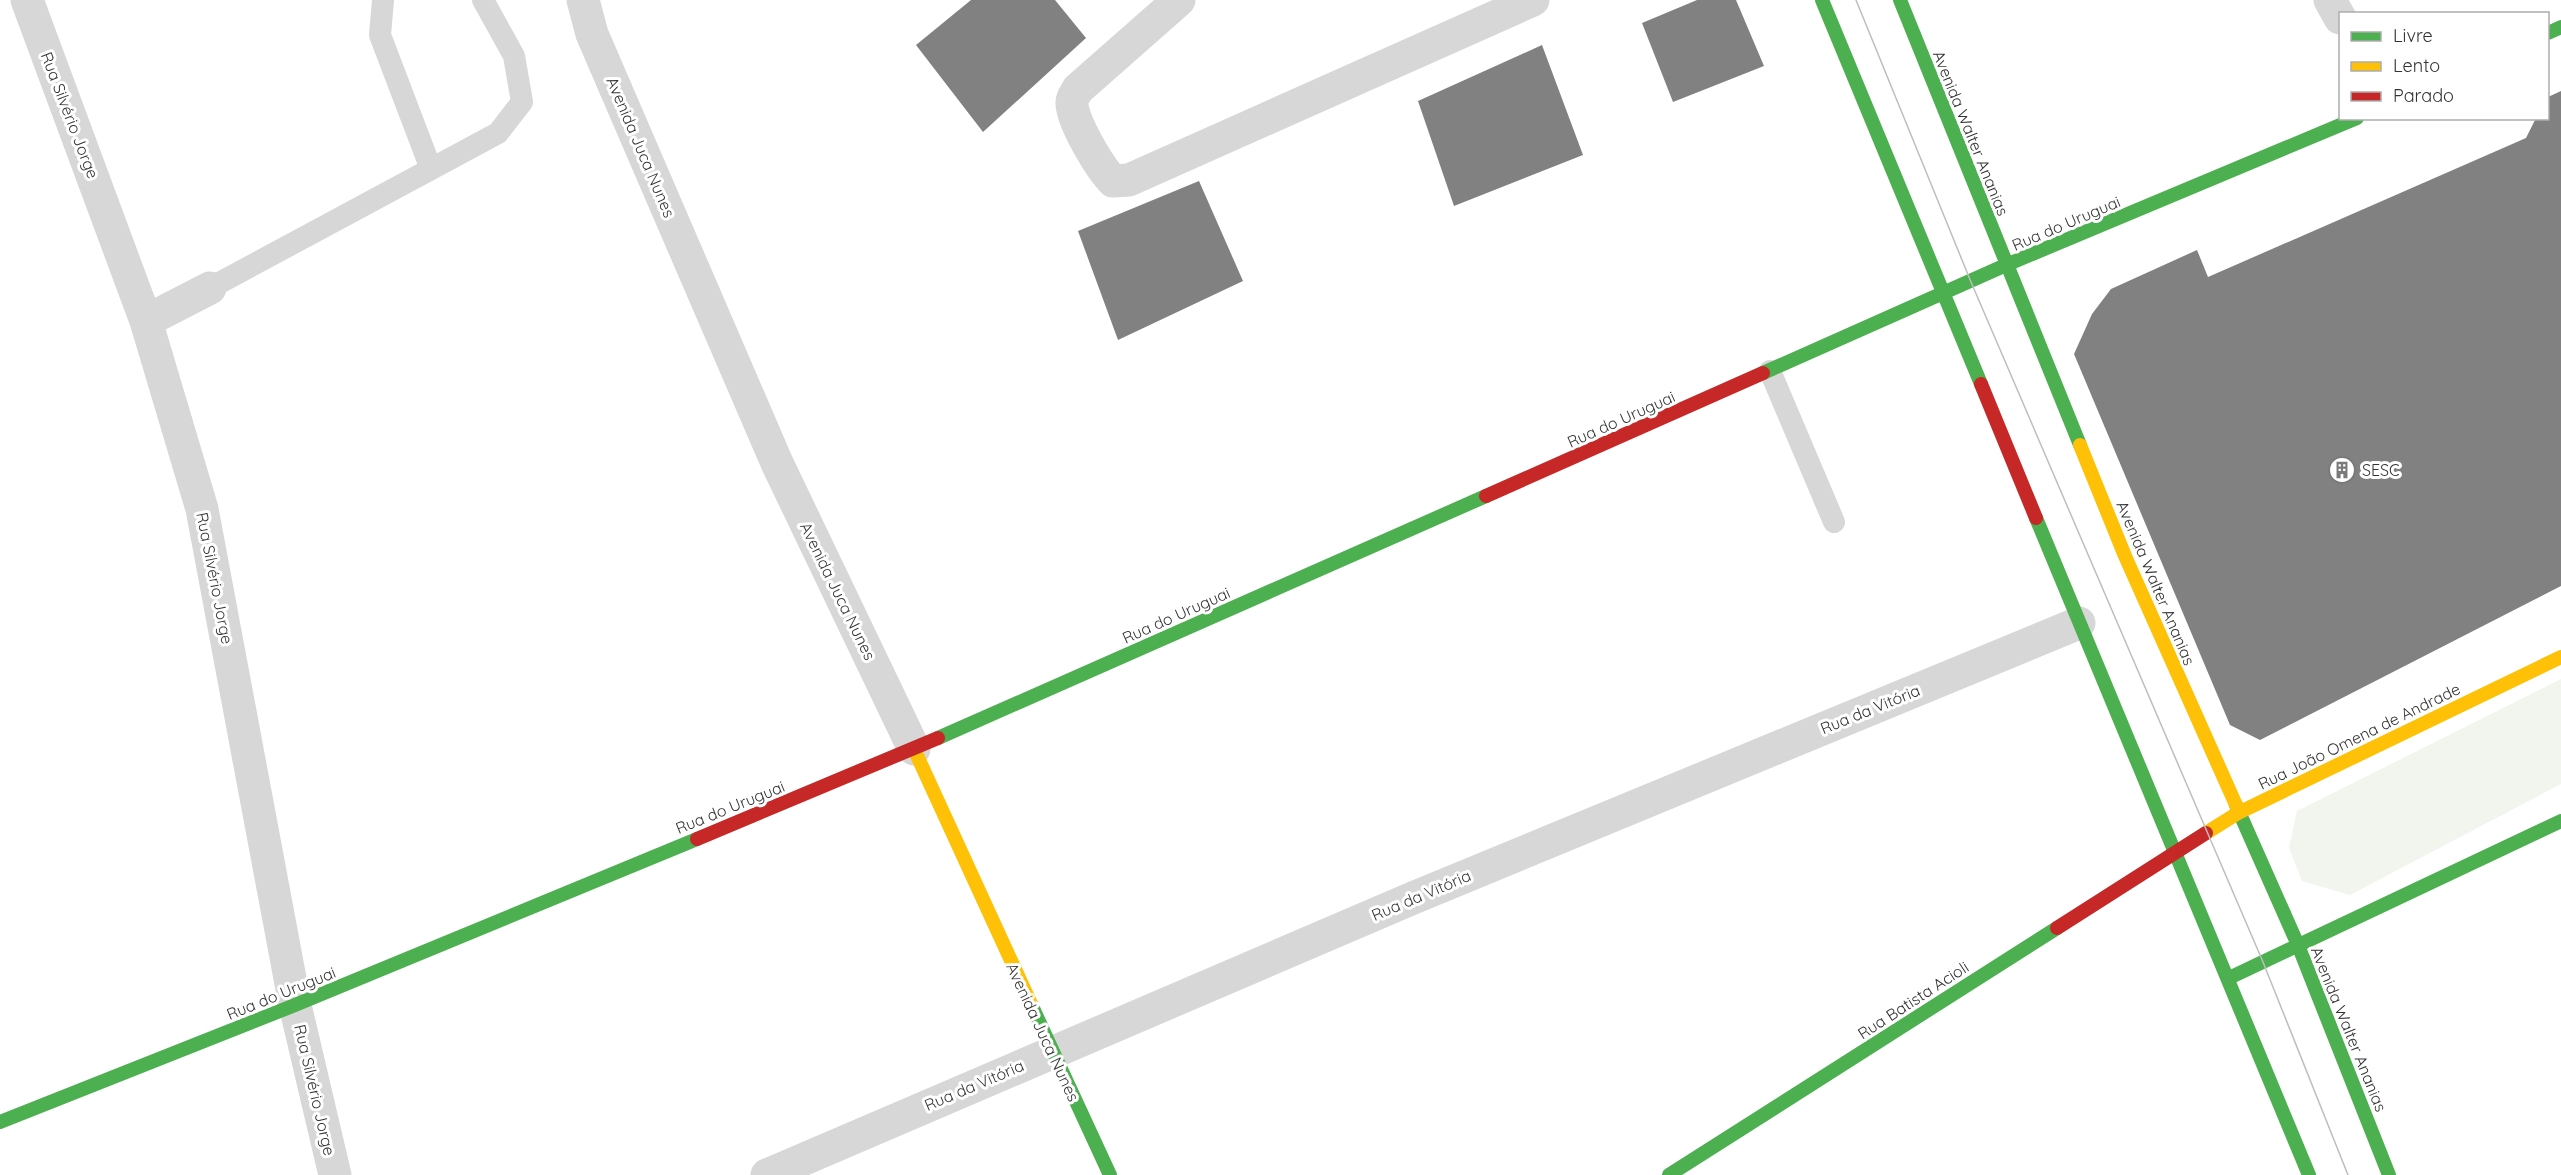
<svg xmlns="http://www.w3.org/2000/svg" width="2561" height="1175" font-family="Quicksand,sans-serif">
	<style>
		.green { fill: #f1f5ed }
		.building { fill: #818181 }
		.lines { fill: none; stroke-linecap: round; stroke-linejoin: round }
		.lane { stroke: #d7d7d7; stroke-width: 22 }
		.street { stroke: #d7d7d7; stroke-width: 33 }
		.fast { stroke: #4caf50; stroke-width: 14 }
		.slow { stroke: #ffc107; stroke-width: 14 }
		.jam { stroke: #c62828; stroke-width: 14 }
		.tram { stroke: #bebebe; stroke-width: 1.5 }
		.labels { text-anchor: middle; stroke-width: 6; stroke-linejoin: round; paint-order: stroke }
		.street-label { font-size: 16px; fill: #333; stroke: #fff }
		.poi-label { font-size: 16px; fill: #333; stroke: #fff; text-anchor: start }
	</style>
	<rect width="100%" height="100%" fill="#fff"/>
	<path class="green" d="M 2561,679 L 2561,784 L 2350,895 L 2302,881 L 2289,848 L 2297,811 Z"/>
	<path class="building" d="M 971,0 L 1055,0 L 1086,38 L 983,132 L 916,45 Z
		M 1697,0 L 1736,0 L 1764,66 L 1673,102 L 1642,23 Z
		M 1542,45 L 1583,155 L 1454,206 L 1418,101 Z
		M 2561,91 L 2561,586 L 2260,740 L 2230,725 L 2074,354 L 2092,314 L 2111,289 L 2197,250 L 2208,277 L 2526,138 L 2536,118 L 2548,118 L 2548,97 Z
		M 1199,181 L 1243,281 L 1118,340 L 1078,231 Z"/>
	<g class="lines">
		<path class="lane" d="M 383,0 L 380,35 L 431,169
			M 210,288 L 498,133 L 522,102 L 514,56 L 483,0
			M 1770,371 L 1834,522"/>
		<path class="street" d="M 27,0 L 146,321 L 202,509 L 295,1005 L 335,1175
			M 583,0 L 592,34 L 777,463 L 914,749
			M 1179,0 L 1078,89 C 1076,93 1072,97 1072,102 C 1071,120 1100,168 1113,181 L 1129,180 L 1533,0
			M 2330,0 L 2340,18
			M 146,321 L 210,288
			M 767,1175 L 1413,898 L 2079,623"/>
		<path class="fast" d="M 1822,0 L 1981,384
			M 1900,0 L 2080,445
			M 2548,33 L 2561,27
			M 1763,373 L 2006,265 L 2357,118
			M 2036,518 L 2309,1175
			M 938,738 L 1486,496
			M 2236,805 L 2298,945 L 2389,1175
			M 2229,978 L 2561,821
			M 1031,1004 L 1110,1175
			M 0,1122 L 295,1005 L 697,839
			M 1669,1175 L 2057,928"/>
		<path class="slow" d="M 2080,445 L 2125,556 L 2236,805
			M 914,749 L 1031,1004
			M 2206,833 L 2238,813 L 2561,657"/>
		<path class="jam" d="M 1981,384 L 2036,518
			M 1486,496 L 1763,373
			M 697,839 L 938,738
			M 2057,928 L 2206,833"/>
		<path class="tram" d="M 1856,0 L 1971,282 L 2263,962 L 2348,1175"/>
	</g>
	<defs>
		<symbol id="building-ring" viewBox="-11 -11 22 22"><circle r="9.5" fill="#fff" stroke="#7a7a7a" stroke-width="1.5"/><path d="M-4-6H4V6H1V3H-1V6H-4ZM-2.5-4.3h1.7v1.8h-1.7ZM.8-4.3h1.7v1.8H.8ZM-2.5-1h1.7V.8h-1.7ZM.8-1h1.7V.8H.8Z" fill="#7a7a7a"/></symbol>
	</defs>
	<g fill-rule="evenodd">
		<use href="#building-ring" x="2327" y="455" width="30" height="30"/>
	</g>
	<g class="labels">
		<g class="street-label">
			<text transform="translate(70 115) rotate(69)" y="6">Rua Silvério Jorge</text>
			<text transform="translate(1971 133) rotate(68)" y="6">Avenida Walter Ananias</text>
			<text transform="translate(641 147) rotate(67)" y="6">Avenida Juca Nunes</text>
			<text transform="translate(2066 223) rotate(-23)" y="6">Rua do Uruguai</text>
			<text transform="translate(1621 419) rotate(-24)" y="6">Rua do Uruguai</text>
			<text transform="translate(215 578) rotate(79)" y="6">Rua Silvério Jorge</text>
			<text transform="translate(2156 583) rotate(67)" y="6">Avenida Walter Ananias</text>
			<text transform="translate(838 591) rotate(64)" y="6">Avenida Juca Nunes</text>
			<text transform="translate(1176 615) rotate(-24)" y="6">Rua do Uruguai</text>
			<text transform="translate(1870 709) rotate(-22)" y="6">Rua da Vitória</text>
			<text transform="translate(2359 736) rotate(-26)" y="6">Rua João Omena de Andrade</text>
			<text transform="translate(730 807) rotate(-22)" y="6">Rua do Uruguai</text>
			<text transform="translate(1421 895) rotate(-23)" y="6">Rua da Vitória</text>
			<text transform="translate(281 993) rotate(-22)" y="6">Rua do Uruguai</text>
			<text transform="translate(1913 1000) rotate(-33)" y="6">Rua Batista Acioli</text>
			<text transform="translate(2349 1029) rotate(68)" y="6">Avenida Walter Ananias</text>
			<text transform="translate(1043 1032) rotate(65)" y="6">Avenida Juca Nunes</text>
			<text transform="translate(974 1085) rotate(-23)" y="6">Rua da Vitória</text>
			<text transform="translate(315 1090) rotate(77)" y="6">Rua Silvério Jorge</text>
		</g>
		<g class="poi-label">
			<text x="2362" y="476">SESC</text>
		</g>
	</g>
	<rect x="2339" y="12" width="210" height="108" fill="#ffffff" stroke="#adadad" stroke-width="1.5"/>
	<rect x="2351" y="32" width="30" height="9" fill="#4caf50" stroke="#adadad" stroke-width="1.5"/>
	<text x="2393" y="42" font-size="18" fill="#333333">Livre</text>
	<rect x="2351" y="62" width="30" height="9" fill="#ffc107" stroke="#adadad" stroke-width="1.5"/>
	<text x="2393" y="72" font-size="18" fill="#333333">Lento</text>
	<rect x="2351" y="92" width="30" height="9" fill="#c62828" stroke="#adadad" stroke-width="1.5"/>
	<text x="2393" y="102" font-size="18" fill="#333333">Parado</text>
</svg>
